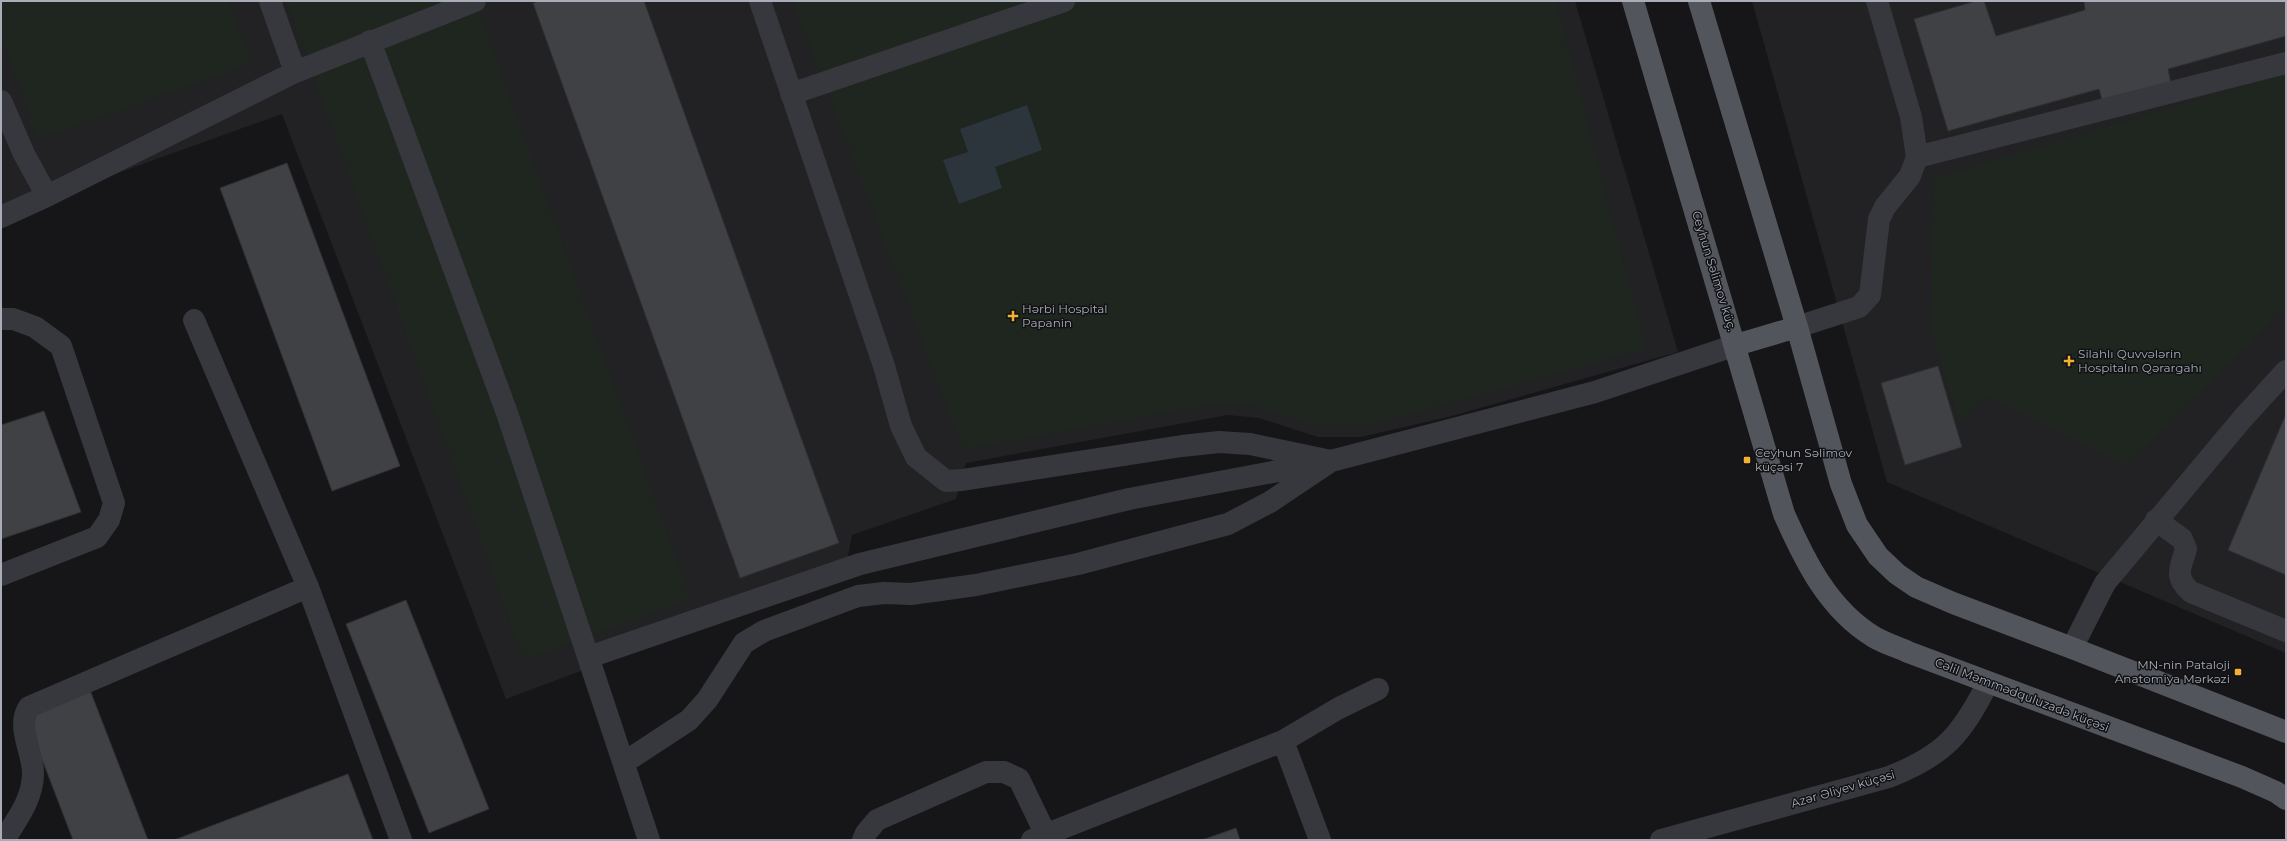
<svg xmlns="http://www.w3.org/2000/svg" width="2287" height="841" font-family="Montserrat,sans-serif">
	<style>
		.built { fill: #222225 }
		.green { fill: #1e261f }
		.water { fill: #2c353c }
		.building { fill: #404145; stroke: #303034 }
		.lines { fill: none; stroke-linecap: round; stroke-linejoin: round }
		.minor { stroke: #37383d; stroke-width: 22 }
		.major { stroke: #53555c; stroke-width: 22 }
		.poi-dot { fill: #f2b134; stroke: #111113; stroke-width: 1.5 }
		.labels { text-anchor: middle; stroke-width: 3; stroke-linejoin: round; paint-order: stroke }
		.street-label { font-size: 12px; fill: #a8adb8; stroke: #111113 }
		.poi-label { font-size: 12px; fill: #a8adb8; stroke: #111113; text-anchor: start }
	</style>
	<rect width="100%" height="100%" fill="#161618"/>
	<path class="built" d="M 1,1 L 1575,1 L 1678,352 L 1448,417 L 1361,437 L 1318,437 L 1259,418 L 1228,415 L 966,463 L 956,499 L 852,535 L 845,572 L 506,699 L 282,114 L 1,215 Z
		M 1752,1 L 2286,1 L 2286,653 L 1887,482 Z"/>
	<path class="green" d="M 1,1 L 229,1 L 252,64 L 38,139 L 1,34 Z
		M 286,1 L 475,1 L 691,599 L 524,660 Z
		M 793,1 L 1556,1 L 1646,349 L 1375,424 L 1317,426 L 1252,406 L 1210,405 L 963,450 Z
		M 2286,73 L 2286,307 L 2128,466 L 1988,396 L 1959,423 L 1931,331 L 1934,178 Z"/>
	<path class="water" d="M 1027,105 L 1042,150 L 995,167 L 1002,188 L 959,204 L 943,160 L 968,152 L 960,129 Z"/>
	<path class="building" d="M 539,1 L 644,1 L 839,543 L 740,578 L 533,3 Z
		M 1976,1 L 1984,1 L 1996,36 L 2085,10 L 2084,1 L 2286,1 L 2286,36 L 2168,69 L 2171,84 L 2103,103 L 2099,89 L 1948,131 L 1914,19 Z
		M 287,163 L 400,466 L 332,491 L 220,188 Z
		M 1938,366 L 1962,447 L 1905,465 L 1881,383 Z
		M 44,411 L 81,512 L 1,539 L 1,425 Z
		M 2286,414 L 2286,575 L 2228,550 Z
		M 406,600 L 489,809 L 429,833 L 346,624 Z
		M 90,690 L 148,840 L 73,840 L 25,715 Z
		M 348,774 L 373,840 L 174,840 Z
		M 1236,828 L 1240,840 L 1202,840 Z"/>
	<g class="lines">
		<path class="minor" d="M 270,1 L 295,72
			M 760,1 L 884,366 L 901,426 L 916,457 L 946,481 L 962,480 L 1182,446 L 1219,442 L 1250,444 L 1331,461 L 1595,392 L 1736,345
			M 370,41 L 507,413 L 649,840
			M 791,94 L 1064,1
			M 1,101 L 24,154 L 47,196 L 295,72 L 475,1
			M 1917,157 L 2286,63
			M 1,217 L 47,196
			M 1,319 L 13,319 L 35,327 L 61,346 L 114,503 L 109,520 L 97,537 L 1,575
			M 194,320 L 308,587 L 401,840
			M 1797,327 L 1859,307 L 1870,295 L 1879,219 L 1885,207 L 1910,176 L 1917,157 L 1911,117 L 1877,1
			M 2156,520 L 2182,539 L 2186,549 C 2180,569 2174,577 2191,592 L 2286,631
			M 2072,648 L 2105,583 L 2243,418 L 2286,371
			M 589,657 L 860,564 L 1129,499 L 1331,461 L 1270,502 L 1228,524 L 1078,564 L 976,585 L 911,594 L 884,593 L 858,596 L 764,631 L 744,643 L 707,700 L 689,720 L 625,762
			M 1283,741 L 1320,840
			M 4,840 C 17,819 33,799 33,773 C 33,752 16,726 29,707 L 308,587
			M 863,840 L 866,833 L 877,820 L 986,772 L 1004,772 L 1019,779 L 1046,835
			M 1032,840 L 1283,741 L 1339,708 L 1378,689
			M 1661,840 L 1889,777 C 1945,755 1961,735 1988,683"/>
		<path class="major" d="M 1633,1 L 1784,514 C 1805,561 1828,609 1874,637 C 1884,643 1897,647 1908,652 L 2242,777 L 2276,792 L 2286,799
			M 1699,1 L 1797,327 L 1841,484 L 1857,525 L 1878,556 L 1897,574 L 1916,587 L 1953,603 L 2072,648 L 2286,732
			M 1736,345 L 1797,327"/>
	</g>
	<g class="poi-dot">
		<path d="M1011 310h4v4h4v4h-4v4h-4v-4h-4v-4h4z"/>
		<path d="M2067 355h4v4h4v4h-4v4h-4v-4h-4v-4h4z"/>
		<rect x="1743" y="456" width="8" height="8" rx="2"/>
		<rect x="2234" y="668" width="8" height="8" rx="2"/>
	</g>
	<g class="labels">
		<g class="street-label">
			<text transform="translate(1714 271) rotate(73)" y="4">Ceyhun Səlimov küç.</text>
			<text transform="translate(2022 695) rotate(21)" y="4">Cəlil Məmmədquluzadə küçəsi</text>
			<text transform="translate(1843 789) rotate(-16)" y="4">Azər Əliyev küçəsi</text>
		</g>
		<g class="poi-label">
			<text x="1022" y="313">Hərbi Hospital<tspan x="1022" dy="14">Papanin</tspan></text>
			<text x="2078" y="358">Silahlı Quvvələrin<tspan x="2078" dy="14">Hospitalın Qərargahı</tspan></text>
			<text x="1755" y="457">Ceyhun Səlimov<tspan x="1755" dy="14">küçəsi 7</tspan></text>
			<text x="2230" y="669" text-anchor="end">MN-nin Pataloji<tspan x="2230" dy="14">Anatomiya Mərkəzi</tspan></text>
		</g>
	</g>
	<rect width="2287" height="841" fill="none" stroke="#a8adb8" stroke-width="4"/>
</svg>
